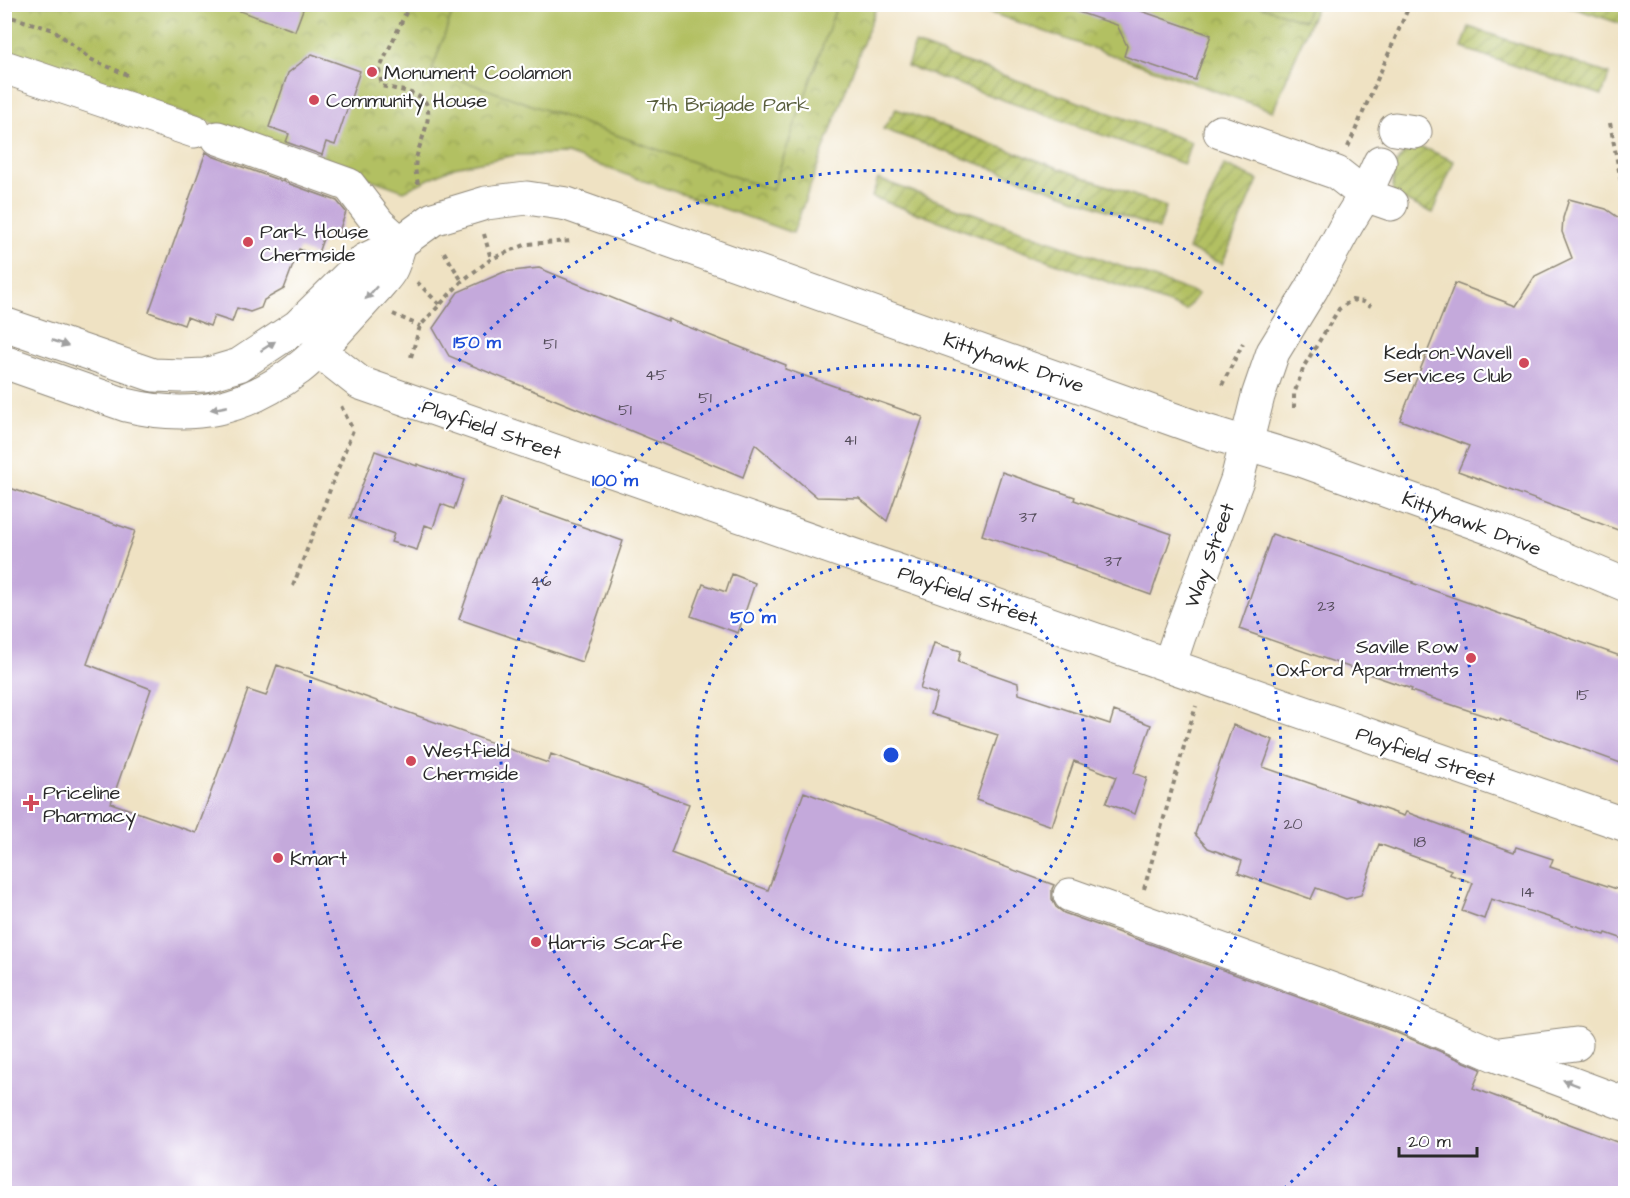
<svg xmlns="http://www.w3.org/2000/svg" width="1630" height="1198" font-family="'Architects Daughter',sans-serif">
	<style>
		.park { fill: url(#park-crowns); stroke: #6e7646; stroke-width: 1.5 }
		.garden { fill: url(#garden-furrows); stroke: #6e7646; stroke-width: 1.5 }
		.pitch { fill: #b2c062; stroke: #6e7646; stroke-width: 1.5 }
		.building { fill: #c4a9db }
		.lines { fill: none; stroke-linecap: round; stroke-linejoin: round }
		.minor-casing { stroke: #8d8677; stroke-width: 35 }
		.path { stroke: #8d8677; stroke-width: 4; stroke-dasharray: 4.5 4.5; stroke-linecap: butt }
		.minor { stroke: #fff; stroke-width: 33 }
		.oneway { fill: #a0a0a0 }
		.ring { fill: none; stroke: #1d4ed8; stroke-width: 3; stroke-dasharray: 3 6 }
		.poi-dot { fill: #d1495b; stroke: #fff; stroke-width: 2 }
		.labels { text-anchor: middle; stroke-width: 4.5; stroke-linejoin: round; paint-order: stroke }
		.number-label { font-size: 16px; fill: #514a57 }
		.poi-label { font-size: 20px; fill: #2b2b2b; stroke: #fff; text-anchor: start }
		.park-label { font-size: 20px; fill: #5a5f3e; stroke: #fff }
		.street-label { font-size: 20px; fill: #2b2b2b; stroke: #fff }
		.centre { fill: #1d4ed8; stroke: #fff; stroke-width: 3 }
		.ring-label { font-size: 18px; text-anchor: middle; font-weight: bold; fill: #1d4ed8; stroke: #fff; stroke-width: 4.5; stroke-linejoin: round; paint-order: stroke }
	</style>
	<defs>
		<pattern id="park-crowns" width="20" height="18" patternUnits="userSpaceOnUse" patternTransform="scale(1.5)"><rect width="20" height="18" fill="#b2c062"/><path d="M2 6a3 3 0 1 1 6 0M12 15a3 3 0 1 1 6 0" fill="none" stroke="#919c51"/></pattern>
		<pattern id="garden-furrows" width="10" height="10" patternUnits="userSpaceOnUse" patternTransform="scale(1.5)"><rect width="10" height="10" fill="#b2c062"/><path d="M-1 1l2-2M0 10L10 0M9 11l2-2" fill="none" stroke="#919c51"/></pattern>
	</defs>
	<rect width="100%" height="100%" fill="#fff"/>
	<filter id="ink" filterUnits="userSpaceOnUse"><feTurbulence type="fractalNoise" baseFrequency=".0167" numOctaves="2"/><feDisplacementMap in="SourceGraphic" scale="12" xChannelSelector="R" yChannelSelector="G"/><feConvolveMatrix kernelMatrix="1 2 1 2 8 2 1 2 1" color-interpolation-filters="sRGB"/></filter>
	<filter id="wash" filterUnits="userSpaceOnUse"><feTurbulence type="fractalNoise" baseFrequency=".008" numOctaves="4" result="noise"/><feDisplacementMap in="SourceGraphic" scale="24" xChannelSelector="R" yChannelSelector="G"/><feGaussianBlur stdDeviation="1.35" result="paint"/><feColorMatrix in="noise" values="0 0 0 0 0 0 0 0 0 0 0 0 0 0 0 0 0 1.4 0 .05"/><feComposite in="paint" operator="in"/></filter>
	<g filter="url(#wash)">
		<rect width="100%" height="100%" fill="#efe2c3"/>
		<path class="park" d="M 5,5 L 877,5 L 793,233 L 567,154 L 516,155 L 454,167 L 404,191 L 5,50 Z
			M 968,5 L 1317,5 L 1273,111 Z"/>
		<path class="garden" d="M 1564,5 L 1625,5 L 1625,25 Z
			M 1469,27 L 1609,74 L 1602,95 L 1462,48 Z
			M 915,44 L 1191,142 L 1184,164 L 907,66 Z
			M 896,109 L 1166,207 L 1159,229 L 883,129 Z
			M 1409,145 L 1429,150 L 1454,161 L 1433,213 L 1393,195 L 1393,168 Z
			M 1224,165 L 1258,180 L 1222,264 L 1188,249 Z
			M 878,179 L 1198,294 L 1186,310 L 872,197 Z"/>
		<path class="pitch" d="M 455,5 L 455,4 L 837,5 L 772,190 L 432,70 Z
			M 1257,5 L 1310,5 L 1304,21 Z"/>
		<g id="blocks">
			<path class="building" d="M 230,4 L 305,4 L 295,31 L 229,7 Z
				M 1067,4 L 1121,4 L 1211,35 L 1195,80 L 1124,56 L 1127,46 L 1117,25 L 1066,8 Z
				M 312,54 L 360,71 L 335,145 L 326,142 L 322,155 L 286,142 L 289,134 L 269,127 L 288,73 Z
				M 206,152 L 212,156 L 337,201 L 346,212 L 338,234 L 326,230 L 317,256 L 299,249 L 284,289 L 264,300 L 261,308 L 250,312 L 237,308 L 232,322 L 214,316 L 210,326 L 187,317 L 184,325 L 149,312 Z
				M 1569,199 L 1606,209 L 1626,223 L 1626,533 L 1458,471 L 1469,446 L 1400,420 L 1455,283 L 1516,306 L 1535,276 L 1572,258 L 1562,232 L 1563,218 Z
				M 539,268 L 668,321 L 668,319 L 786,365 L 785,369 L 923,417 L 887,521 L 859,498 L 817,497 L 755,444 L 743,477 L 449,356 L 433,328 L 458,292 L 504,272 Z
				M 375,451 L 417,466 L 417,464 L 464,480 L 454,509 L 441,504 L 433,528 L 425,525 L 417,550 L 391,542 L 394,534 L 350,518 Z
				M 1002,472 L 1075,497 L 1074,500 L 1172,534 L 1151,595 L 1075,568 L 1075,566 L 982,535 Z
				M 4,486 L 135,531 L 87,664 L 151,689 L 111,803 L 196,833 L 248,690 L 266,696 L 277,665 L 548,763 L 551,754 L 689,804 L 671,853 L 768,890 L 804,792 L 1054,885 L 1052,889 L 1052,899 L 1056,907 L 1064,913 L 1395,1032 L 1481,1069 L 1473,1088 L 1626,1145 L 1626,1194 L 4,1194 Z
				M 501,498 L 623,541 L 582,662 L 459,619 Z
				M 1272,534 L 1413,582 L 1412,583 L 1626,658 L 1626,765 L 1500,719 L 1500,721 L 1411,691 L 1412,689 L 1239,629 Z
				M 732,574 L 755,583 L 738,633 L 691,616 L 703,584 L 726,592 Z
				M 934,643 L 961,651 L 958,662 L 1018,683 L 1019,694 L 1110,724 L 1114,711 L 1151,725 L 1134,773 L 1147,778 L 1135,814 L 1106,803 L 1116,777 L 1074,761 L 1052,826 L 976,800 L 998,735 L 931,714 L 937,694 L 920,689 Z
				M 1233,725 L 1273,740 L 1263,767 L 1404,816 L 1406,812 L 1514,852 L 1516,847 L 1553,859 L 1550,867 L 1626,892 L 1626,940 L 1606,933 L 1605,935 L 1491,899 L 1484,919 L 1462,911 L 1473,883 L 1449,874 L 1451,870 L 1379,844 L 1361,895 L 1346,899 L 1316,888 L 1311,899 L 1238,873 L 1242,861 L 1208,848 L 1195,834 Z"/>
		</g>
	</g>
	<g filter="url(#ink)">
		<use href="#blocks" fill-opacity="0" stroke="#8d8677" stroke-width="1.5"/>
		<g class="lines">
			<defs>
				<path id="minor" d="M 4,67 L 194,131
					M 1395,129 L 1415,132
					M 1220,132 L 1337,173 L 1365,195 L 1391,204
					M 218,138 L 349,185 L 379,224 L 400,243
					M 4,324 L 153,375 L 182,376 L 205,375 L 239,365 L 298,326 L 365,260 L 400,243 L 433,219 L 486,203 L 527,198 L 567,204 L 1206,431 L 1301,460 L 1496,530 L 1626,585
					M 318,350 L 360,383 L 1626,825
					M 4,362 L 126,405 C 191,421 245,410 298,369 C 316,356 331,337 346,321 C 357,309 367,298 377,287 C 382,281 388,275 391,269 C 395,261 397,252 400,243
					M 1169,666 L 1179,636 L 1237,480 L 1258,396 L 1273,352 L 1311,290 L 1347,224 L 1365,195 L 1380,162
					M 1070,895 L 1400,1014 L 1495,1055 L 1626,1104
					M 1499,1054 L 1576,1044"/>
			</defs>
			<use href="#minor" class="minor-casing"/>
			<path class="path" d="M 410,4 L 379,70 L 382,86 C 394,89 408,91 418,96 C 441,106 418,143 416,160 C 414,169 417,179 419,188
				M 4,15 L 54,30 L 90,59 L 130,76
				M 1610,123 L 1624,197 L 1626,198
				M 1348,147 L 1410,4
				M 484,234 L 491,259
				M 444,252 L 462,281
				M 417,282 L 440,305
				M 393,314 L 420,326
				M 411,357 L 420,326 L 462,281 L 491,259 L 527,244 L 572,241
				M 1222,385 L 1243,343
				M 1294,408 L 1294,394 L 1304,366 L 1339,309 L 1352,300 L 1364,302 L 1371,306
				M 293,586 L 353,430 L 341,406
				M 1144,889 L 1188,732 L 1196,706"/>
			<use href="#minor" class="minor"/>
		</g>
		<defs><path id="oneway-solid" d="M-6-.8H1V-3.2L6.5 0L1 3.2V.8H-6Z" transform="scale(1.5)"/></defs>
		<g class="oneway">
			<use href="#oneway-solid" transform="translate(371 293) rotate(132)"/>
			<use href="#oneway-solid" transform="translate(60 343) rotate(19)"/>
			<use href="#oneway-solid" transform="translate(268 346) rotate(-33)"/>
			<use href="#oneway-solid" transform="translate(219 408) rotate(169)"/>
			<use href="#oneway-solid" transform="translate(1571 1083) rotate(-159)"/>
		</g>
	</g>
	<g class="ring">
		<circle cx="891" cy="755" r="195"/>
		<circle cx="891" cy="755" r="390"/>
		<path d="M503 1193A585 585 0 1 1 1279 1193"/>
	</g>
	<g class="poi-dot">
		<circle cx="372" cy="72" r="6"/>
		<circle cx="314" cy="100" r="6"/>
		<circle cx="248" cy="242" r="6"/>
		<circle cx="1524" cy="363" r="6"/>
		<circle cx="1471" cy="658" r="6"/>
		<circle cx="411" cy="761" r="6"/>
		<path d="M28 794h6v6h6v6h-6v6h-6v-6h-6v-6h6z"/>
		<circle cx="278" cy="858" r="6"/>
		<circle cx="536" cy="942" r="6"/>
	</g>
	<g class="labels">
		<g class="number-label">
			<text x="550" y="349">51</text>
			<text x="656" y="380">45</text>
			<text x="705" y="403">51</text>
			<text x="625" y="415">51</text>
			<text x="850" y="445">41</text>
			<text x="1028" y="522">37</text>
			<text x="1113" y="566">37</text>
			<text x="541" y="586">46</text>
			<text x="1326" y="611">23</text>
			<text x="1583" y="700">15</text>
			<text x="1293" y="829">20</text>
			<text x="1420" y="847">18</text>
			<text x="1528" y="897">14</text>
		</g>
		<g class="poi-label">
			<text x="384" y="79">Monument Coolamon</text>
			<text x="326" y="107">Community House</text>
			<text x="260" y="238">Park House<tspan x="260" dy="23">Chermside</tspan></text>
			<text x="1512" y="359" text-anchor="end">Kedron-Wavell<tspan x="1512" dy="23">Services Club</tspan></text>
			<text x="1459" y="653" text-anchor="end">Saville Row<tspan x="1459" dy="23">Oxford Apartments</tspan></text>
			<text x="423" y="757">Westfield<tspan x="423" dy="23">Chermside</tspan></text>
			<text x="43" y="799">Priceline<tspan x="43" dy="23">Pharmacy</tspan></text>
			<text x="290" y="865">Kmart</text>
			<text x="548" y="949">Harris Scarfe</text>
		</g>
		<g class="park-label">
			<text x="728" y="111">7th Brigade Park</text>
		</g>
		<g class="street-label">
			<text transform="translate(1014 362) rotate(19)" y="7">Kittyhawk Drive</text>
			<text transform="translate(492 429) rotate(19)" y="7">Playfield Street</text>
			<text transform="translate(1472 523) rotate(21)" y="7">Kittyhawk Drive</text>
			<text transform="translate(1209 555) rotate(-70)" y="7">Way Street</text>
			<text transform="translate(968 595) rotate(19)" y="7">Playfield Street</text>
			<text transform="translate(1426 756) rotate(19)" y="7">Playfield Street</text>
		</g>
	</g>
	<circle cx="891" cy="755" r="9" class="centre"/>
	<g class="ring-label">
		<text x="477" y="348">150 m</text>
		<text x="615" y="486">100 m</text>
		<text x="753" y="623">50 m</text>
	</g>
	<rect width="1630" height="1198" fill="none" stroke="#fff" stroke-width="24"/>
	<path d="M1399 1147v9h78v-9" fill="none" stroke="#2b2b2b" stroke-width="3"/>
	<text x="1408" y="1147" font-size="18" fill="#2b2b2b" stroke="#ffffff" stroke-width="4.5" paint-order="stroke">20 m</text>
</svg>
